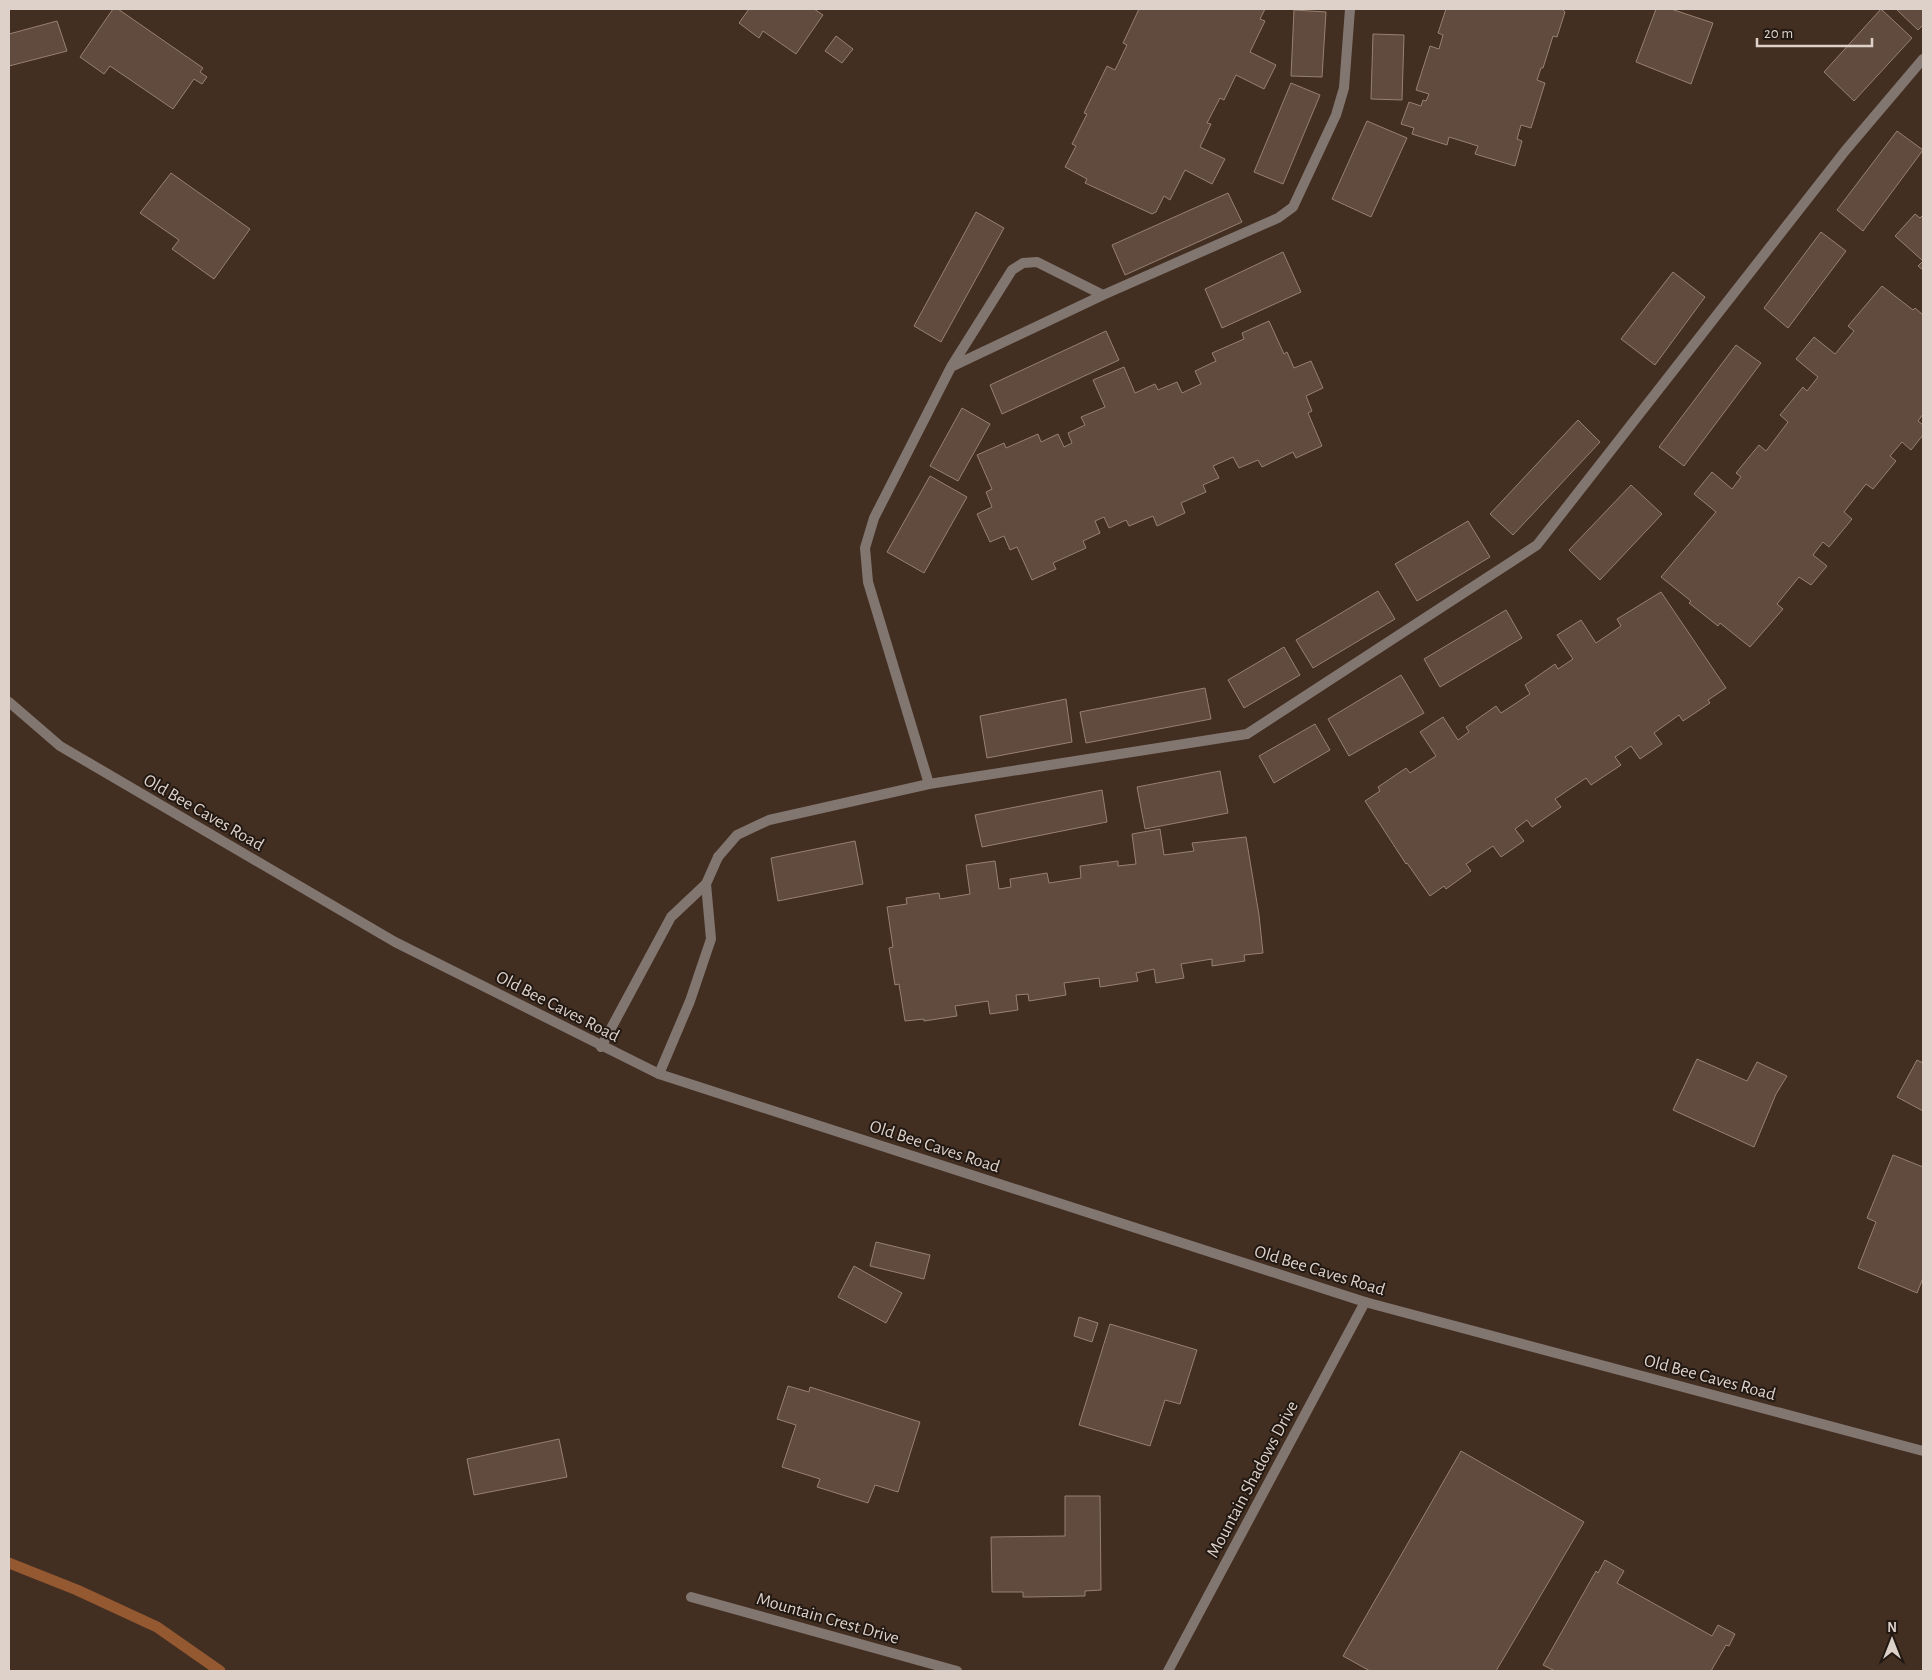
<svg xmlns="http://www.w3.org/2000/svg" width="1932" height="1680" font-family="'Alegreya Sans',sans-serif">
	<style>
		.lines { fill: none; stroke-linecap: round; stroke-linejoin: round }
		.stream { stroke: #955931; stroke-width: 11 }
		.building { fill: #614b3e; stroke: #988071 }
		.service { stroke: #827770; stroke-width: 10 }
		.minor { stroke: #827770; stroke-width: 10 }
		.tertiary { stroke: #827770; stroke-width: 10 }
		.labels { text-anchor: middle; stroke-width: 4; stroke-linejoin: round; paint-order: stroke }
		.street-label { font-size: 18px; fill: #ded1c9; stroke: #221913 }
	</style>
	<rect width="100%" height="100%" fill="#432e22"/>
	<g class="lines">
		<path class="stream" d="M 9,1563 L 77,1590 L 157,1627 L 220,1671"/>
	</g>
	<path class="building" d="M 113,9 L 118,9 L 203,68 L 200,72 L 207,77 L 202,84 L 194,79 L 173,109 L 110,66 L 104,74 L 80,57 Z
		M 749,9 L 814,9 L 823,15 L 796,54 L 763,31 L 759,38 L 739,23 Z
		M 1139,9 L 1265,9 L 1260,19 L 1265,21 L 1250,52 L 1276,65 L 1264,89 L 1236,75 L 1224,100 L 1220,98 L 1207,123 L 1211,124 L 1200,147 L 1225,159 L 1212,184 L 1185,170 L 1170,200 L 1164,196 L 1156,212 L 1152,214 L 1085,183 L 1087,179 L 1065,167 L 1076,146 L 1072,144 L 1087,114 L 1084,113 L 1107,66 L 1115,70 L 1127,45 L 1123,43 Z
		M 1446,9 L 1562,9 L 1565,12 L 1557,37 L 1553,36 L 1543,68 L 1541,68 L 1537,80 L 1545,83 L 1531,128 L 1521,125 L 1517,139 L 1522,141 L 1515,166 L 1475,154 L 1478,146 L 1449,137 L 1447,145 L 1412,134 L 1414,128 L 1401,124 L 1409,102 L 1421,106 L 1423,100 L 1426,101 L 1429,94 L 1416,90 L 1430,46 L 1439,49 L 1443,35 L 1438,33 Z
		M 1656,9 L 1671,9 L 1713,23 L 1691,84 L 1636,62 Z
		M 1881,9 L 1912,38 L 1854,101 L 1824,72 Z
		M 1896,9 L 1923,9 L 1923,25 L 1918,30 Z
		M 1294,10 L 1326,12 L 1322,77 L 1291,76 Z
		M 57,21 L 67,51 L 9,66 L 9,34 Z
		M 1373,34 L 1404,35 L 1402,100 L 1371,99 Z
		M 836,36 L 853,49 L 842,63 L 825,51 Z
		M 1291,83 L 1320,95 L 1283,184 L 1254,172 Z
		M 1367,121 L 1407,138 L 1371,217 L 1332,199 Z
		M 1897,131 L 1923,150 L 1863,231 L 1837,210 Z
		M 171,173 L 250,229 L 214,279 L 172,249 L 179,240 L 140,213 Z
		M 1228,193 L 1242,222 L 1125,275 L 1112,245 Z
		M 976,212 L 1004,228 L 941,342 L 914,326 Z
		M 1915,214 L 1920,218 L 1923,215 L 1923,270 L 1918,266 L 1923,261 L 1895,236 Z
		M 1821,232 L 1846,251 L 1788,328 L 1764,308 Z
		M 1283,252 L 1301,292 L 1222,328 L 1205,289 Z
		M 1673,272 L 1705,297 L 1655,365 L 1621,339 Z
		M 1882,286 L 1913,310 L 1915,308 L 1923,315 L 1923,414 L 1918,421 L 1923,425 L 1923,435 L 1911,450 L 1902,442 L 1890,456 L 1896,461 L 1873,489 L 1866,484 L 1844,512 L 1852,519 L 1829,547 L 1823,542 L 1813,555 L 1827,566 L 1811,585 L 1799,577 L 1777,604 L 1783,609 L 1750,647 L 1720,623 L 1718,626 L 1689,603 L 1691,601 L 1661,577 L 1716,512 L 1694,494 L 1712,472 L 1732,489 L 1741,477 L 1736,473 L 1759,445 L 1766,451 L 1788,422 L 1780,415 L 1803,387 L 1807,391 L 1818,377 L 1796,359 L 1814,337 L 1835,354 L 1854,331 L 1848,326 Z
		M 1269,321 L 1284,354 L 1287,352 L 1294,368 L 1311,361 L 1323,388 L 1306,396 L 1312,411 L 1308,413 L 1322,446 L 1296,458 L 1293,452 L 1262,467 L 1258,460 L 1239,468 L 1233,457 L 1213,466 L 1219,478 L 1203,485 L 1206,492 L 1181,503 L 1185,513 L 1157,526 L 1153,516 L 1129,526 L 1126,520 L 1109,528 L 1104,517 L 1095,521 L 1100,533 L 1083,541 L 1086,548 L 1053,563 L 1056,569 L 1032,580 L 1017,547 L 1010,550 L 1004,536 L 990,542 L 977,514 L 992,507 L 986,492 L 992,489 L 977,455 L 1004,443 L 1006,448 L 1038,434 L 1041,442 L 1058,434 L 1064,447 L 1072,443 L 1068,433 L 1085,425 L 1081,417 L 1105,407 L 1093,380 L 1124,367 L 1135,393 L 1155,384 L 1158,390 L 1177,382 L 1182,393 L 1201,384 L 1195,371 L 1216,361 L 1212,353 L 1244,339 L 1242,333 Z
		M 1106,331 L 1119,360 L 1002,414 L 990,385 Z
		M 1736,345 L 1761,363 L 1684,466 L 1659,447 Z
		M 962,408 L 990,424 L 958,481 L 930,466 Z
		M 1578,420 L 1600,442 L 1513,535 L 1490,514 Z
		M 930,476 L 967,497 L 924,573 L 887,552 Z
		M 1631,485 L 1662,514 L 1600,580 L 1569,550 Z
		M 1468,521 L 1490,557 L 1417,601 L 1395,564 Z
		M 1378,591 L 1395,619 L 1313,668 L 1296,640 Z
		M 1661,592 L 1726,688 L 1708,700 L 1710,703 L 1683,721 L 1679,715 L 1654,733 L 1662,744 L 1640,759 L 1631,746 L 1615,757 L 1621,765 L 1591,785 L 1586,778 L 1555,799 L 1561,807 L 1532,827 L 1527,820 L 1515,829 L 1524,841 L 1501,857 L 1493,846 L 1466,864 L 1471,871 L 1446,889 L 1444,886 L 1430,896 L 1407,863 L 1406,864 L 1365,801 L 1380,791 L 1378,787 L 1406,768 L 1410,773 L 1436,756 L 1420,732 L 1443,717 L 1458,740 L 1469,732 L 1466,727 L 1496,706 L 1501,713 L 1530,694 L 1525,685 L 1555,664 L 1558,669 L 1573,659 L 1557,635 L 1581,620 L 1596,643 L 1621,626 L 1617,619 Z
		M 1506,610 L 1522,638 L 1440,687 L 1424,659 Z
		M 1284,647 L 1300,675 L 1244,708 L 1228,680 Z
		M 1401,675 L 1424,713 L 1349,756 L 1328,719 Z
		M 1205,688 L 1211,719 L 1086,743 L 1080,712 Z
		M 1066,699 L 1072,742 L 987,758 L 980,716 Z
		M 1315,724 L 1330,750 L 1274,783 L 1259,756 Z
		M 1220,771 L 1228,813 L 1145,829 L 1137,787 Z
		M 1102,790 L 1107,822 L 982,847 L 975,815 Z
		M 1160,829 L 1164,855 L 1194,851 L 1192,843 L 1246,837 L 1259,915 L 1263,953 L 1244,955 L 1245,961 L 1212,966 L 1212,959 L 1181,964 L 1184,978 L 1156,983 L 1154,969 L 1136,973 L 1138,981 L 1100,987 L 1099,978 L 1064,983 L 1066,995 L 1029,1001 L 1028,994 L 1016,995 L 1018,1010 L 990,1014 L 988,1001 L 955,1006 L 957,1016 L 924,1021 L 924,1019 L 905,1021 L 899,984 L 895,985 L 889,948 L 893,947 L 887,907 L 907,904 L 906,898 L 939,893 L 940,899 L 970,894 L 966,865 L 995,861 L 999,889 L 1011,887 L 1010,879 L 1047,873 L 1049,883 L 1081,878 L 1080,866 L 1118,861 L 1118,866 L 1136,864 L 1132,834 Z
		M 855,841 L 863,884 L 778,901 L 771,858 Z
		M 1697,1059 L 1747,1081 L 1757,1062 L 1787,1076 L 1776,1094 L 1754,1147 L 1673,1110 Z
		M 1917,1060 L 1923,1063 L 1923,1111 L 1897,1097 Z
		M 1893,1155 L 1923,1167 L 1923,1278 L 1917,1293 L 1858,1268 L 1876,1222 L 1867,1218 Z
		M 876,1242 L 930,1255 L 924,1279 L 870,1266 Z
		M 854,1266 L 902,1293 L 886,1323 L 838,1297 Z
		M 1079,1317 L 1098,1323 L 1092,1342 L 1074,1336 Z
		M 1110,1324 L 1197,1350 L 1180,1404 L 1165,1400 L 1150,1446 L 1079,1425 Z
		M 788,1386 L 809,1392 L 810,1387 L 920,1422 L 898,1492 L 875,1485 L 868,1503 L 817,1487 L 820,1479 L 782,1467 L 796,1425 L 777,1419 Z
		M 559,1439 L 567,1477 L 474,1495 L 467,1459 Z
		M 1461,1451 L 1584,1522 L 1496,1671 L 1370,1671 L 1343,1656 Z
		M 1065,1496 L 1100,1496 L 1101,1590 L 1085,1591 L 1085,1596 L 1030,1597 L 1023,1597 L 1023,1592 L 992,1592 L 991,1537 L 1065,1536 Z
		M 1605,1560 L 1624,1571 L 1617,1583 L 1712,1636 L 1718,1625 L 1735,1634 L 1729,1646 L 1726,1645 L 1711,1671 L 1555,1671 L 1543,1665 L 1596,1571 L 1598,1573 Z"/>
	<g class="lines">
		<path class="service" d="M 659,1074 L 690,1001 L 711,939 L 706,884 L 718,857"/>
		<path class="minor" d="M 1103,295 L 1278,218 L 1293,207 L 1336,115 L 1344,88 L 1350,9
			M 929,784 L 868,582 L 865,548 L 874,518 L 951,367 L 1012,270 L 1023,263 L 1037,262 L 1103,295 L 951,367
			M 718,857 L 737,835 L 769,820 L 929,784 L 1247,734 L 1537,545 L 1845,151 L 1923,59
			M 601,1047 L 671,917 L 706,884
			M 691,1597 L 957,1671
			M 1168,1671 L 1365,1302"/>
		<path class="tertiary" d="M 9,702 L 60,746 L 395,942 L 659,1074 L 1365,1302 L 1923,1451"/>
	</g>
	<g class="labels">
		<g class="street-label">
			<text transform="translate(204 812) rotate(30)" y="6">Old Bee Caves Road</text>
			<text transform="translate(558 1006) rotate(27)" y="6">Old Bee Caves Road</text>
			<text transform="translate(935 1146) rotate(18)" y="6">Old Bee Caves Road</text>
			<text transform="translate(1320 1270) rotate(17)" y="6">Old Bee Caves Road</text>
			<text transform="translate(1710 1377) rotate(15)" y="6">Old Bee Caves Road</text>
			<text transform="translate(1252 1479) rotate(-62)" y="6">Mountain Shadows Drive</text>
			<text transform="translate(828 1618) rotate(16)" y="6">Mountain Crest Drive</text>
		</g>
	</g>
	<rect width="1932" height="1680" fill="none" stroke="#ded1c9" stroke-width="20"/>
	<g transform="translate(1892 1640)" stroke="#221913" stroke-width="4" paint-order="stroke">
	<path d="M0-4L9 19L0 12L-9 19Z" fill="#ded1c9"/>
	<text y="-8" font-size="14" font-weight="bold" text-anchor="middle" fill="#ded1c9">N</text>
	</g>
	<path d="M1757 38v8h115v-8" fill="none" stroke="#ded1c9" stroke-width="2.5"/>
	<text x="1764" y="38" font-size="15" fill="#ded1c9" stroke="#221913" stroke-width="4" paint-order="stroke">20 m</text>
</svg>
